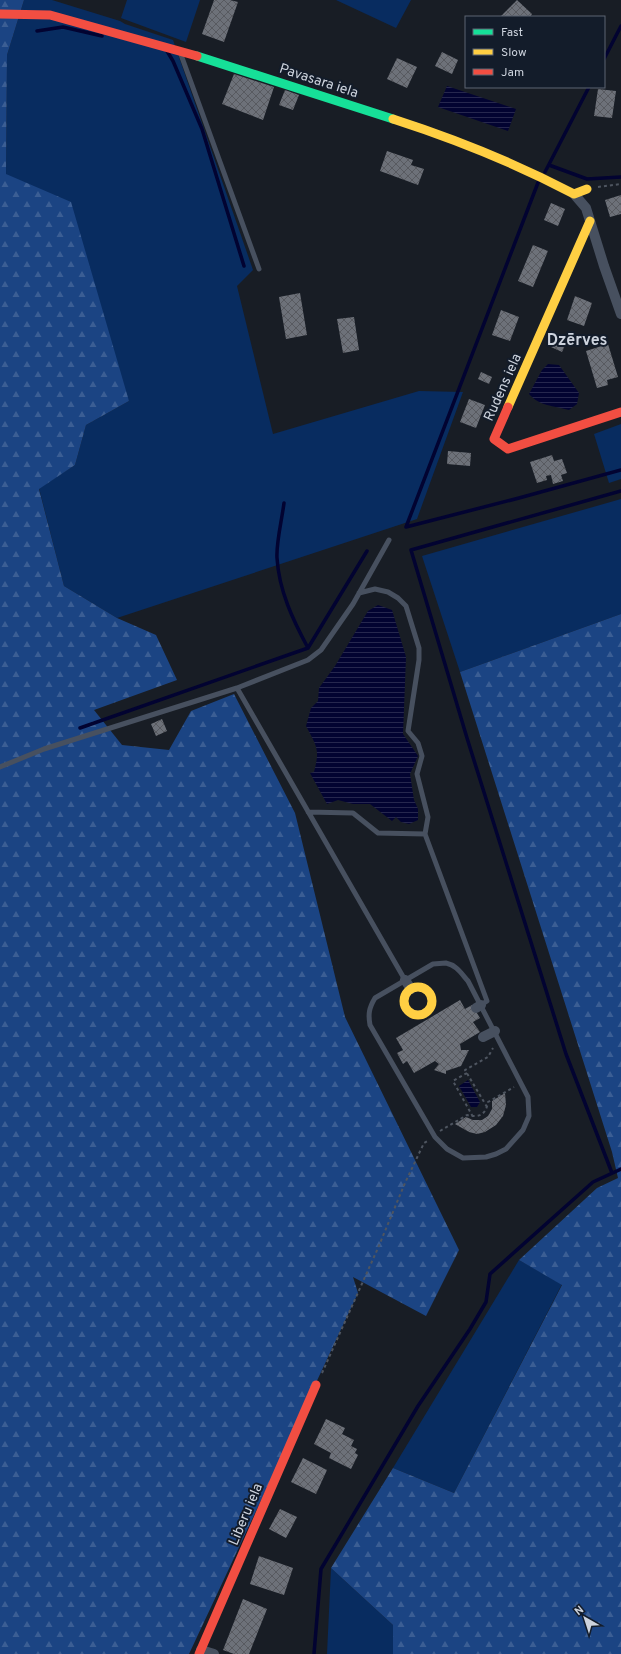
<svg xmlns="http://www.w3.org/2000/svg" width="621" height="1654" font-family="Overpass,sans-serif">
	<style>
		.grass { fill: #082c60 }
		.forest { fill: url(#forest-firs) }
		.water { fill: url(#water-rules) }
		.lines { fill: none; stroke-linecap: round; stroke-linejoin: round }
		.stream { stroke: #020331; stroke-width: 3.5 }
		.building { fill: url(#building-cross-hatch) }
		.path { stroke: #4e5560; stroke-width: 2; stroke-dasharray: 3 3; stroke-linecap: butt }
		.lane { stroke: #47505f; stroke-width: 5 }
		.street { stroke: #47505f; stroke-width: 10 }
		.fast { stroke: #16e098; stroke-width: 9 }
		.slow { stroke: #ffcf43; stroke-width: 9 }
		.jam { stroke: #f24e42; stroke-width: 9 }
		.labels { text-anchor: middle; stroke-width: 4; stroke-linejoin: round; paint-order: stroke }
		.street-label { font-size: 14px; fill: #cdd3dd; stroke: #131c2a }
		.quarter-label { font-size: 16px; font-weight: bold; fill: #cdd3dd; stroke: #131c2a }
	</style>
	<defs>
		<pattern id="forest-firs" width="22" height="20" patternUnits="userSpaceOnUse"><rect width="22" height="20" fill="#1b4483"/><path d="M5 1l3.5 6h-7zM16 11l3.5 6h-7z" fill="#3b5e94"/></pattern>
		<pattern id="water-rules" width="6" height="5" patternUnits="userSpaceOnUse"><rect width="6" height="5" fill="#020331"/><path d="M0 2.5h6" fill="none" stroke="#26274e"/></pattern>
		<pattern id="building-cross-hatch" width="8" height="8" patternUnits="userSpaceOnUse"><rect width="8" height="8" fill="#6d7179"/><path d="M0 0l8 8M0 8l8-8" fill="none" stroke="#585a60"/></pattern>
	</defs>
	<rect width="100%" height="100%" fill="#181d25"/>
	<path class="grass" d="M 24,0 L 52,0 L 120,21 L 125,24 L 173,40 L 253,270 L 237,286 L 273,434 L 419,391 L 463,392 L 417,519 L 117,618 L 64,586 L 39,488 L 75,465 L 86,425 L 129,401 L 6,174 L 7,55 Z
		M 127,0 L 200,0 L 186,42 L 121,18 Z
		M 336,0 L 411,0 L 396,28 Z
		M 621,424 L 621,479 L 609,483 L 594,434 Z
		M 621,499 L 621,614 L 460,672 L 422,556 Z
		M 519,1260 L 562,1284 L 454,1493 L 393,1468 Z
		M 331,1568 L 393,1625 L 393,1654 L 327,1654 Z"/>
	<path class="forest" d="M 0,0 L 24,0 L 7,55 L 6,174 L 71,202 L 129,401 L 86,425 L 75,465 L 39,489 L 64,586 L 117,618 L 156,635 L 177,680 L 94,710 L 122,745 L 169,750 L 191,711 L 234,694 L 295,813 L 345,1017 L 459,1250 L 426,1316 L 353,1277 L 358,1293 L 189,1654 L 0,1654 Z
		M 621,614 L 621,1654 L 393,1654 L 393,1625 L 331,1568 L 393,1468 L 454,1493 L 562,1285 L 519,1260 L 597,1188 L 618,1178 L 612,1152 L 460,672 Z"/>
	<path class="water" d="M 447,86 L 516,109 L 508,131 L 438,107 Z
		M 548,364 L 559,365 L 579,393 L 577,404 L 569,410 C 552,405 541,407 529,394 L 542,370 Z
		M 378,605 L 392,610 L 406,657 L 403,734 L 418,756 L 410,774 L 414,800 L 418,809 L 418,820 L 409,824 L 401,822 L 396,817 L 392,821 L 370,804 L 353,804 L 338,800 L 327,804 L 310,773 L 314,772 C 320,749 317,747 306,726 L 311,708 L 318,701 L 319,688 L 335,666 L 368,611 Z
		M 468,1080 L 480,1102 L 477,1107 L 471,1107 L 459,1086 Z"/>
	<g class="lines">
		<path class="stream" d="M 37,31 L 63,27 L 102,36
			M 167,51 L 173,61 L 202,129 L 244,266
			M 604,59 L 621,26
			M 549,165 L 587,179 L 621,177
			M 545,172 L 589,87
			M 284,503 C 282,519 276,543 277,558 C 279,591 293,620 308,648
			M 406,527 L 539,180
			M 406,527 L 519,498 L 621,470
			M 80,728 L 308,648 L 367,551
			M 612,1173 L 566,1054 L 467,738 L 411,550 L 621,491
			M 314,1654 L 321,1569 L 418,1406 L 470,1329 L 486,1302 L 490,1274 L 593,1182 L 621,1169"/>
	</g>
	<path class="building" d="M 214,0 L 230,0 L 238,2 L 224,42 L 202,34 Z
		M 517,0 L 532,14 L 530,17 L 500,17 Z
		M 442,52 L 458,60 L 452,74 L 435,66 Z
		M 397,58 L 417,67 L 407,88 L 387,79 Z
		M 234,74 L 274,87 L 263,120 L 222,104 Z
		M 598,89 L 616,91 L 612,118 L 594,116 Z
		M 285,90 L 299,95 L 293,110 L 279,105 Z
		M 387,151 L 413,160 L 411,165 L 424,169 L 418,185 L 380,171 Z
		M 621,195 L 621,214 L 610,217 L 605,200 Z
		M 551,203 L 565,209 L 558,226 L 544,220 Z
		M 533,245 L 548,251 L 533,287 L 518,281 Z
		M 300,293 L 307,335 L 286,339 L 279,297 Z
		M 575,296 L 592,303 L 584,326 L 567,320 Z
		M 501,310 L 519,317 L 510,341 L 492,335 Z
		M 354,317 L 359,350 L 343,353 L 337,319 Z
		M 557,334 L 568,339 L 562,352 L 551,347 Z
		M 608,344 L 618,377 L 607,380 L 608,385 L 597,388 L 586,351 Z
		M 481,372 L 492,377 L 489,384 L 478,379 Z
		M 469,399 L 485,405 L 476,428 L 460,422 Z
		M 448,451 L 471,453 L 470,466 L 447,464 Z
		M 552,455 L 554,461 L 562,459 L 567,473 L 561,475 L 563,481 L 553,484 L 551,475 L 546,476 L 547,480 L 537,483 L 530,462 Z
		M 162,719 L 167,731 L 156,736 L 151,724 Z
		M 460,1000 L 465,1009 L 472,1005 L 480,1018 L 473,1022 L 480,1032 L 460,1044 L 461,1050 L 469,1050 L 461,1066 L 446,1071 L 446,1074 L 434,1070 L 439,1064 L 435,1061 L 414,1073 L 407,1061 L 403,1064 L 397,1053 L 403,1050 L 396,1038 Z
		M 505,1093 L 506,1105 L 503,1116 L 496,1125 L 485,1132 L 477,1134 L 469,1132 L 455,1124 L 466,1117 L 473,1120 L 482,1120 L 488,1116 L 492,1109 L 492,1101 Z
		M 326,1419 L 345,1428 L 342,1434 L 354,1440 L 351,1446 L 357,1449 L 355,1453 L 358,1455 L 351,1469 L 329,1458 L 331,1453 L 314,1444 Z
		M 303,1458 L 327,1470 L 316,1494 L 291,1482 Z
		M 280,1509 L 297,1517 L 286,1538 L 269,1529 Z
		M 259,1556 L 293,1568 L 284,1595 L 250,1584 Z
		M 243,1599 L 267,1609 L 249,1654 L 234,1654 L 223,1650 Z"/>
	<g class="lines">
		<path class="path" d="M 598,187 L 621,184
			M 467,1073 L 453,1081 L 473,1117
			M 487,1107 L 465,1070 L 488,1057 L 493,1048
			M 440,1131 L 467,1115 C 479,1118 486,1115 488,1102 L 514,1087
			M 322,1373 L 378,1248 L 405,1183 L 424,1143 L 429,1140"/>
		<path class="lane" d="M 180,52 L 259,269
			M 359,593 L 375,589 L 388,592 L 398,598 L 406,606 L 419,648 L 419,660 L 408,731 L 418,743 L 422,756 L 417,774 L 428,817 L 425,834
			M 237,688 L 405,980
			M 0,767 L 44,749 L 237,688 L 308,660 L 321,650 L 353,604 L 389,540
			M 308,812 L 353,813 L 378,833 L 425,834 L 487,1001 L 481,1005
			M 446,963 C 456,965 461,973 468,981 L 528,1097 L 529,1116 L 523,1130 L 506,1149 L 496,1154 L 486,1157 L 463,1158 L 447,1149 L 435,1137 L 370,1025 C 368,1014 369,1008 375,998 L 433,964 Z"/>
		<path class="street" d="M 574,194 L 586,208 L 604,266 L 621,314
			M 405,980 L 411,989
			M 476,1008 L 481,1005
			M 483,1037 L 495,1031
			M 201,1650 L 214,1654"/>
		<path class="fast" d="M 197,56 L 393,119"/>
		<path class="slow" d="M 393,119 C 455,139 517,164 574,194 L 587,189
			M 508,407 L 590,221
			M404 1001a14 14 0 1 1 28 0a14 14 0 1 1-28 0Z"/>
		<path class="jam" d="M 0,14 L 50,15 L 197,56
			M 508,407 L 494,439 L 508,449 L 621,412
			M 199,1654 L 316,1385"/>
	</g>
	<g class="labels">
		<g class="street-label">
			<text transform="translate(319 80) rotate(18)" y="5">Pavasara iela</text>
			<text transform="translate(502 387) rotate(-66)" y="5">Rudens iela</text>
			<text transform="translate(245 1514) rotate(-67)" y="5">Liberu iela</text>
		</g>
		<g class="quarter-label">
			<text x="577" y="345">Dzērves</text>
		</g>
	</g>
	<rect x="465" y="16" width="140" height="72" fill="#131c2a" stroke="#5d6572"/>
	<rect x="473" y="29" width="20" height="6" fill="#16e098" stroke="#5d6572"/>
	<text x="501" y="36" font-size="12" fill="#cdd3dd">Fast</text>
	<rect x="473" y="49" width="20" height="6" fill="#ffcf43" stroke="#5d6572"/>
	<text x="501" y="56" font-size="12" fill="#cdd3dd">Slow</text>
	<rect x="473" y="69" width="20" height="6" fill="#f24e42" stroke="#5d6572"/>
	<text x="501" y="76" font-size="12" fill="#cdd3dd">Jam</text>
	<g transform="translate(585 1618) rotate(321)" stroke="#131c2a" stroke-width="3" paint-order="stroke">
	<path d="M0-3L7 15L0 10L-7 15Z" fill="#cdd3dd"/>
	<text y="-6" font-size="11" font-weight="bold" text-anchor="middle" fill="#cdd3dd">N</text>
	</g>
</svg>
